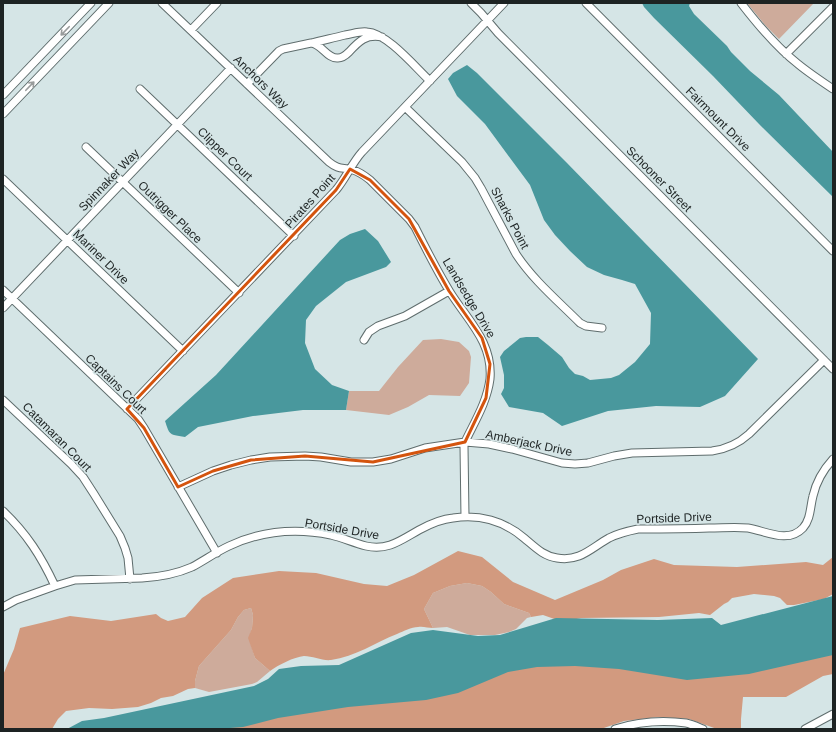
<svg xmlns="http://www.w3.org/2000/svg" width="836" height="732" font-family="Helvetica,sans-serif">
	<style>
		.green { fill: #ceab9b }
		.forest { fill: #d29a7f }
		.water { fill: #49989d }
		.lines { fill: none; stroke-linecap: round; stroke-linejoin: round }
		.street-casing { stroke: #5f6d6d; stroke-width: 9 }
		.street { stroke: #fff; stroke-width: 7 }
		.oneway { stroke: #999c9c }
		.marked { fill: none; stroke: #d4540e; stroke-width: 3; stroke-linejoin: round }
		.labels { text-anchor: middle; stroke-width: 3.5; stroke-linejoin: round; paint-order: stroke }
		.street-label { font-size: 12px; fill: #1d2323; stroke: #d5e5e6 }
	</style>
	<rect width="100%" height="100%" fill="#d5e5e6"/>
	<path class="green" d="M 747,3 L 814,3 L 779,39 L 765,25 Z
		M 441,339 L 459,342 L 469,351 L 471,357 L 469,383 L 460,396 L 429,395 L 408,407 L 389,415 L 346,410 L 349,391 L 379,391 L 398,367 L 423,340 Z
		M 467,583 L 482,586 L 491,592 L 504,604 L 529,613 L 531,617 L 527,618 L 516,629 L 509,632 L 495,635 L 470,635 L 447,627 L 433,628 L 424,609 L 433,593 L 450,586 Z
		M 251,608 L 253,615 L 252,628 L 249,638 L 255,658 L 270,671 L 257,682 L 252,684 L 209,692 L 195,688 L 195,681 L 199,666 L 231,630 L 238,617 L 244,610 Z"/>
	<path class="forest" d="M 458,551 L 482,557 L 513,582 L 555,600 L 603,580 L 621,570 L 654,559 L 674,565 L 737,567 L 806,562 L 823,565 L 833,557 L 833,594 L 824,599 L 794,605 L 787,605 L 780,598 L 774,596 L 754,594 L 732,598 L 728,602 L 724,604 L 710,615 L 699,613 L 659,617 L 581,618 L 563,622 L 543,615 L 531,617 L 529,613 L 504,604 L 491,592 L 482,586 L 467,583 L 450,586 L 433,593 L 424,609 L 433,628 C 428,628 423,626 418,627 C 411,627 404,631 397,634 C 376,642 355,657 331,660 C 322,661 313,656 304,656 C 294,657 278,665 270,671 L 255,658 L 248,638 L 252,628 L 253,615 L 251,608 L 244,610 L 238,617 L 231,630 L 199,666 L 195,681 L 195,688 L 188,689 L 173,696 L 161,698 L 151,703 L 138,707 L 112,709 L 89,708 L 66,711 L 58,719 L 52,729 L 3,729 L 3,675 L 14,649 L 20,628 L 70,616 L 111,621 L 156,614 L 161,618 L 168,621 L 185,617 L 202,598 L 233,578 L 279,571 L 316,573 L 364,584 L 387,586 L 414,575 Z
		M 833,651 L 833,674 L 823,676 L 786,697 L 743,697 L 741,719 L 741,729 L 717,729 L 689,719 L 658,717 L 624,721 L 601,729 L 200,729 L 526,663 Z"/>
	<path class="water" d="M 642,3 L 690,3 L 689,6 L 694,14 L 727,46 L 731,52 L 750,71 L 779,95 L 833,152 L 833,197 L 759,124 L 713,76 L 654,18 L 644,7 Z
		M 467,65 L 477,73 L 567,163 L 758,359 L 725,396 L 700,407 L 656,406 L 608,411 L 562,426 L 543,413 L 509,407 L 501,394 L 504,388 L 504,375 L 500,357 L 504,351 L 520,338 L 526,337 L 538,337 L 548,345 L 562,357 L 569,368 L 575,374 L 583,376 L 590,380 L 611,378 L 619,375 L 635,362 L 650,344 L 651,313 L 635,284 L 622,280 L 604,275 L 587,267 L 570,251 L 555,235 L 544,220 L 530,185 L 485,124 L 457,96 L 448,79 L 453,73 Z
		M 365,229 L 378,241 L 391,262 L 386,267 L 346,282 L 316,306 L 306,320 L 305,343 L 315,369 L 332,385 L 349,391 L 346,410 L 303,410 L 253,416 L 198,427 L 185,437 C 181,436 177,436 174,435 C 168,434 167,426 165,421 L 216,375 L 340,240 L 350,234 Z
		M 833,596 L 833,655 L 749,674 L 687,680 L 619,669 L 575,666 L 537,667 L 508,672 L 458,693 L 426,700 L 348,707 L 278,718 L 243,727 L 217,729 L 67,729 L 82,721 L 104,718 L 254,686 L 268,679 L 279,669 L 301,666 L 339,665 L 411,633 L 433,630 L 478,636 L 500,635 L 556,618 L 658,620 L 712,618 L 721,625 Z"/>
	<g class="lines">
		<defs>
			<path id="street" d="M 162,3 L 329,162 C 339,170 342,167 353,170 C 360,172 365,176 370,180 L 409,219 L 415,227 C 426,249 437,271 450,292 C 468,321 493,342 490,379 C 487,402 475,421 465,442 L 464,446 L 465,517
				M 471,3 L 481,13 L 498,33 L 833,369
				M 586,3 L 833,251
				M 741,3 C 758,25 776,47 798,64 C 809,73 821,81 833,89
				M 191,30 L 217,3
				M 312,43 C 323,40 334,38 345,35 C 352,34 360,31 367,32 C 387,33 415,67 430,81
				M 786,54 L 833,7
				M 247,84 L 279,51 L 283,49 L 311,43 C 322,44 327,59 338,58 C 343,58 346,55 349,52 C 359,41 366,34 382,37
				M 140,89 L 294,236
				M 3,95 L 91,3
				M 405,107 L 462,162 L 475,178 L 481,188 L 516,254 C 533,280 558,301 580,323 L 586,326 L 602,328
				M 3,114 L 109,3
				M 86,147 L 239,293
				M 3,179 L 183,351
				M 3,290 L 138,419 L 144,428 L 217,553
				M 3,308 L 231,68
				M 364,340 L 369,332 L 378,326 L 405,316 L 449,291
				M 3,400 L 71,464 L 83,477 L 94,494 L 120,536 L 125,548 L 128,558 L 130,579
				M 127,409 L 336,190 C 346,178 352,163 362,152 L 504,3
				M 178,487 L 213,471 L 231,465 L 251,460 L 270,457 L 305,456 L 321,457 L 351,462 L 373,462 L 391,459 L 425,448 L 465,442 L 489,444 L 512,449 L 562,463 L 575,464 L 588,463 L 614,456 L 632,453 L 712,451 C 727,449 738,444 749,434 L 824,360
				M 3,511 C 27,534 41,556 55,586
				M 3,607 L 16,600 L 55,586 L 75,580 L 142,578 C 159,577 176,574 192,567 C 205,560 216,552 229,546 C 261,531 297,528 331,535 C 343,538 354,543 366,546 C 388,551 401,540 419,530 C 430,524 441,519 453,518 C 479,514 504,521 524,538 C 535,547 543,556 557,558 C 580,562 591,548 609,538 C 619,533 628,531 638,529 C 662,529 685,529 709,528 C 722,528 735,527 748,528 C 766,531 788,544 803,528 C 811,519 810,507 813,496 C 816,482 823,470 833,459
				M 615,729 C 637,722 663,720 686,723 C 691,724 698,727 703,729
				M 805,729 L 833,714"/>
		</defs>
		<use href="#street" class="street-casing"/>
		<use href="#street" class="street"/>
	</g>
	<defs><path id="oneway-shaft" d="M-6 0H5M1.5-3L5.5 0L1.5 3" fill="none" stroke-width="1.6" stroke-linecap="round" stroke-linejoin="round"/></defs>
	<g class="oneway">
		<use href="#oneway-shaft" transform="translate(65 31) rotate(134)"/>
		<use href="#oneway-shaft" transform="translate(30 86) rotate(-46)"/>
	</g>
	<path class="marked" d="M 350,169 L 370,180 L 409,219 L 449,291 L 482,338 L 490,364 L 486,398 L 465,442 L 373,462 L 305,456 L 251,460 L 213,471 L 178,487 L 144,428 L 127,409 L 336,190 Z"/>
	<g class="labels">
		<g class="street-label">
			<text transform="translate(261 82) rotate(44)" y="4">Anchors Way</text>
			<text transform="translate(718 119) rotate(45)" y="4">Fairmount Drive</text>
			<text transform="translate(225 154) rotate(44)" y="4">Clipper Court</text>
			<text transform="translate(659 179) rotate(45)" y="4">Schooner Street</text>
			<text transform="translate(109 180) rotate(-46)" y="4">Spinnaker Way</text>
			<text transform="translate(310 201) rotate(-48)" y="4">Pirates Point</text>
			<text transform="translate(170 212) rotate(44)" y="4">Outrigger Place</text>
			<text transform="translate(510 218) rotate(62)" y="4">Sharks Point</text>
			<text transform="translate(101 257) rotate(44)" y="4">Mariner Drive</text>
			<text transform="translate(469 298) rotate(59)" y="4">Landsedge Drive</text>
			<text transform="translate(116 384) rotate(44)" y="4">Captains Court</text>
			<text transform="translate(57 437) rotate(45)" y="4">Catamaran Court</text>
			<text transform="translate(529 443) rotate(12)" y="4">Amberjack Drive</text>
			<text transform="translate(674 518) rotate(-2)" y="4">Portside Drive</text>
			<text transform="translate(342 529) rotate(10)" y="4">Portside Drive</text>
		</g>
	</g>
	<rect width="836" height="732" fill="none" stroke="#1d2323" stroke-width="8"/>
</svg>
